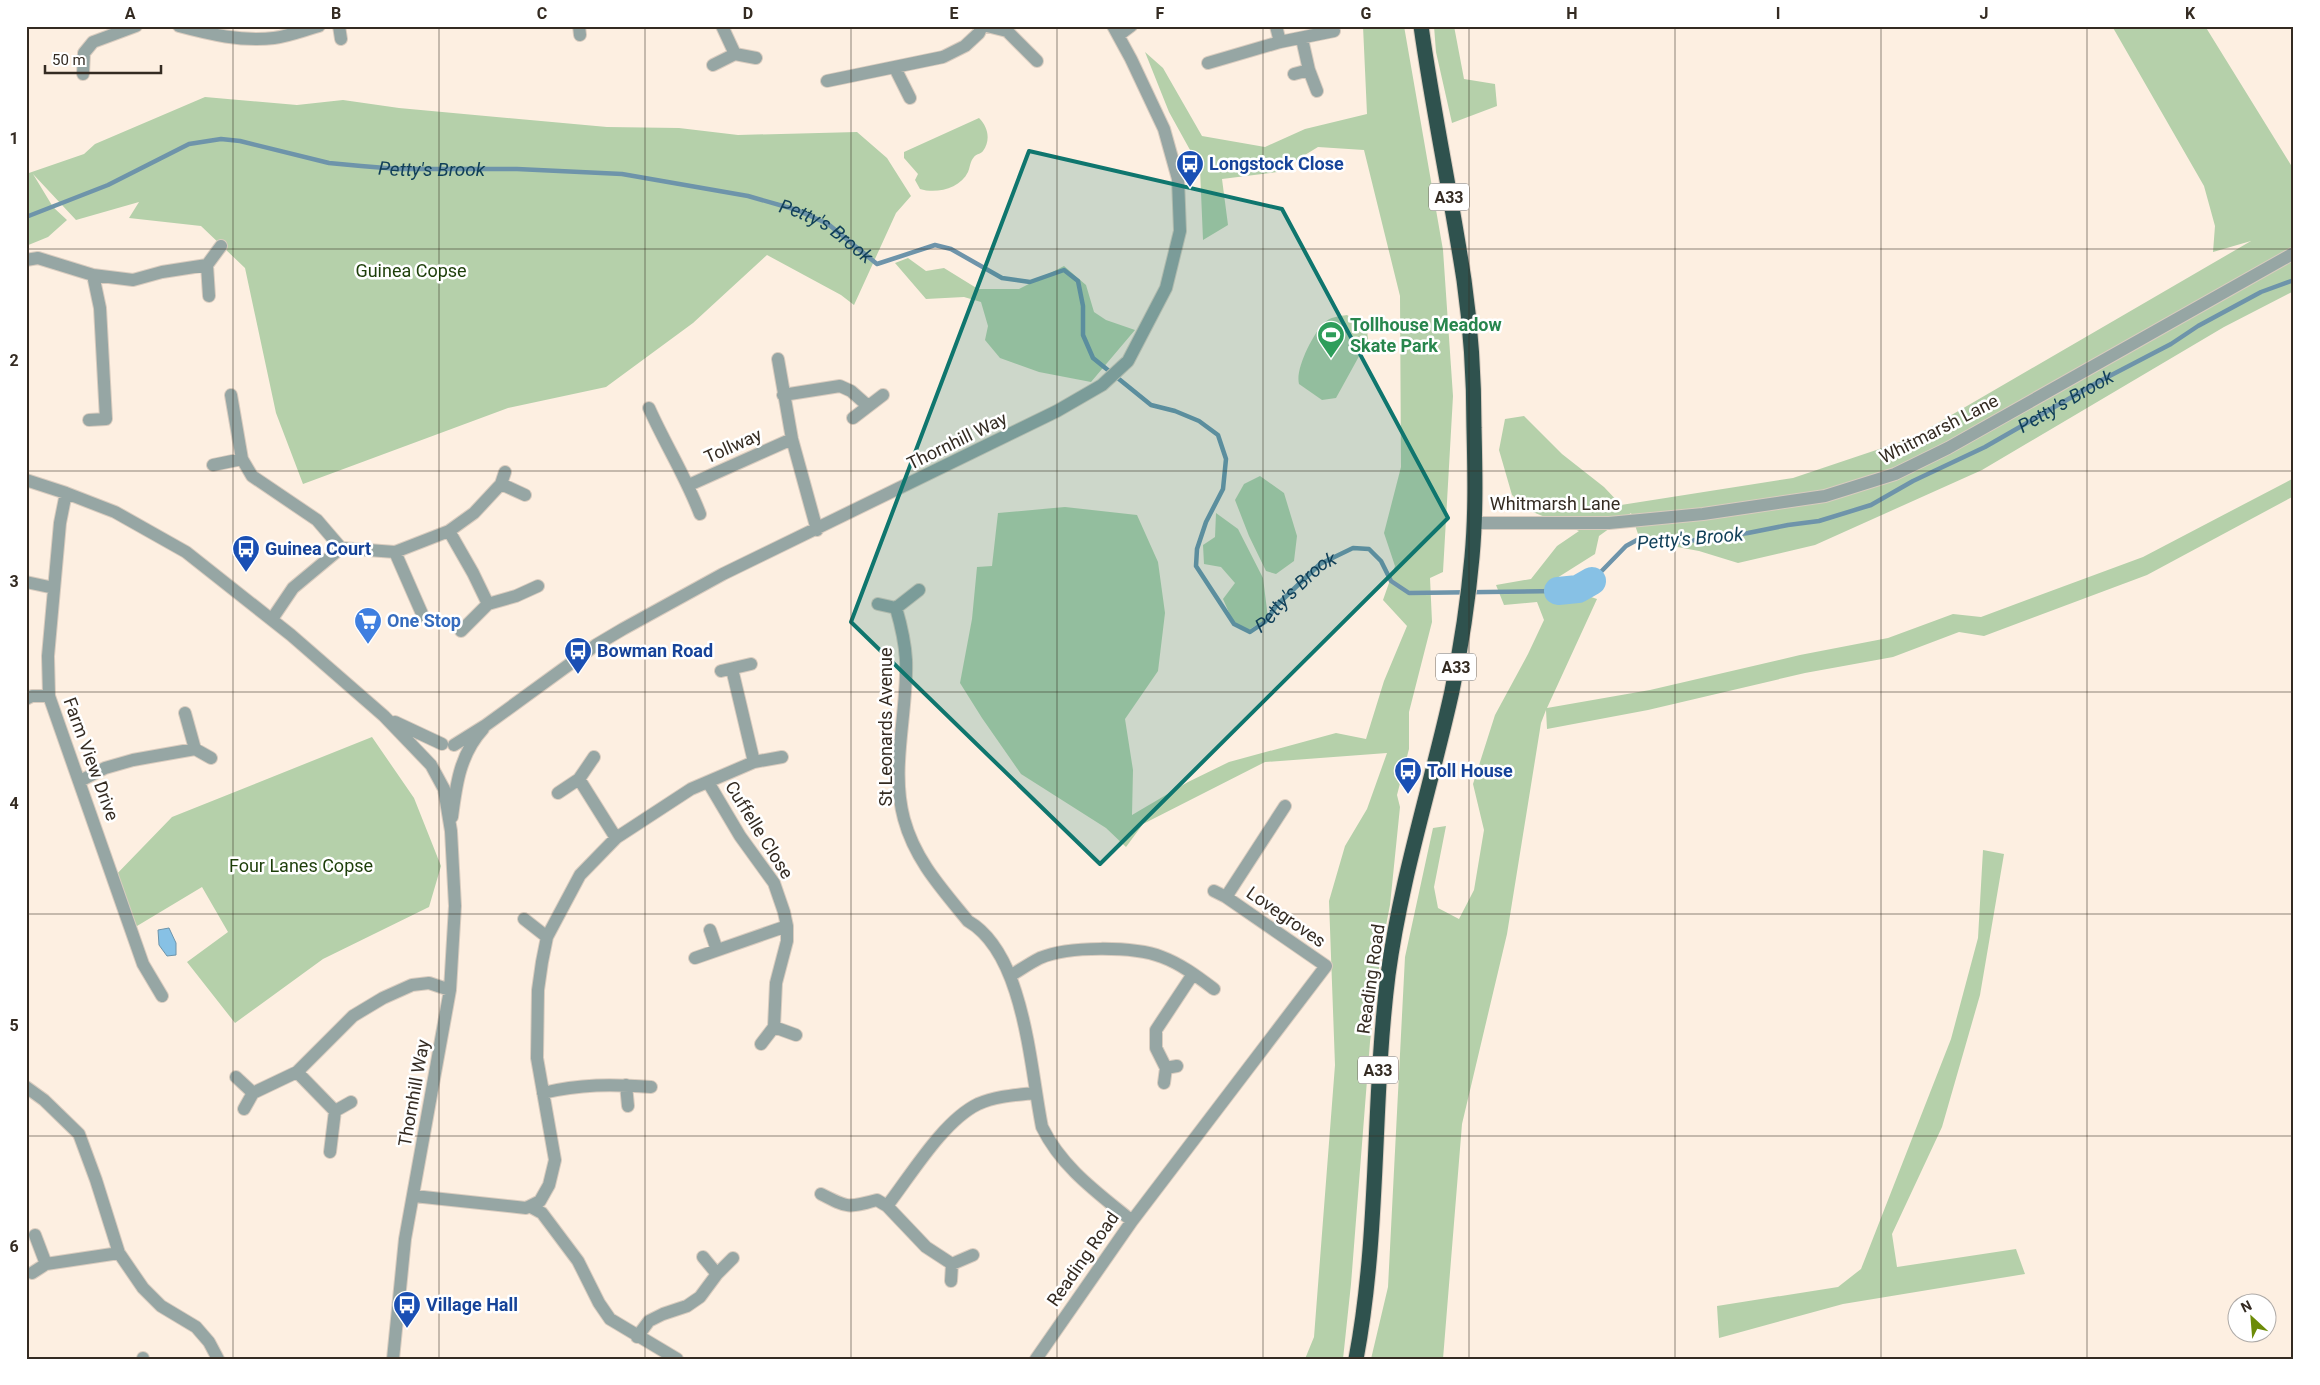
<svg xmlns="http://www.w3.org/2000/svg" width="2320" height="1385" font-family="Roboto,sans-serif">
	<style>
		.green { fill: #b5d0aa }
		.water { fill: #87c1e5; stroke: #6e94aa }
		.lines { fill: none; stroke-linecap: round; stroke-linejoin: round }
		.stream { stroke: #6e94aa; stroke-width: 4.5 }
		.river { stroke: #87c1e5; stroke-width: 28 }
		.street-casing { stroke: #d9ccbf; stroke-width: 14 }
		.highway-casing { stroke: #d9ccbf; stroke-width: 17 }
		.street { stroke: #96a6a4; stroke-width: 12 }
		.highway { stroke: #2f524e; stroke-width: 15 }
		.marked { fill: #0f766e; fill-opacity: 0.2; stroke: #0f766e; stroke-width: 4; stroke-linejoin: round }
		.grid { fill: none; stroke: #342b22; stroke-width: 1; stroke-opacity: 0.55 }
		.labels { text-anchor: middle; stroke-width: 5; stroke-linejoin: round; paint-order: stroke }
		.shield { fill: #fff; stroke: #716b64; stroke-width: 1 }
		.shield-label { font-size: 16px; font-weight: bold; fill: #342b22 }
		.transit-label { font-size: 18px; font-weight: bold; fill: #164399; stroke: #fff; text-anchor: start }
		.park-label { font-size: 18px; fill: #1d3e09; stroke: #fff }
		.leisure-label { font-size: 18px; font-weight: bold; fill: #27864d; stroke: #fff; text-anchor: start }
		.street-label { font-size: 18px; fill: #342b22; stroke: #fff }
		.shop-label { font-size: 18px; font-weight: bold; fill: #366cbe; stroke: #fff; text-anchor: start }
		.water-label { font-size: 19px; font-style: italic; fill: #103f58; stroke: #fff }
		.neatline { fill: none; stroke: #342b22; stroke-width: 2 }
		.grid-label { font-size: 16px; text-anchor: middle; font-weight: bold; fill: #342b22 }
	</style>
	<rect width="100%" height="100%" fill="#fdefe1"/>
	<path class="green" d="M 1363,26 L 1404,26 L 1443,250 L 1453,396 L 1443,572 L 1430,578 L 1432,622 L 1409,712 L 1409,749 L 1397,795 L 1400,807 L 1390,905 L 1381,951 L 1370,1042 L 1351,1284 L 1343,1359 L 1305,1359 L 1314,1337 L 1335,1065 L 1329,901 L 1345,846 L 1367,809 L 1387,753 L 1265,762 L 1143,824 L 1126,847 L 1106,828 L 1021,774 L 982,718 L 960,683 L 972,619 L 977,567 L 992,566 L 998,513 L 1065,507 L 1137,515 L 1158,562 L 1165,613 L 1158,671 L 1125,719 L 1133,770 L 1132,815 L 1188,782 L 1229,762 L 1336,733 L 1366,739 L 1384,681 L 1407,626 L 1383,600 L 1395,566 L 1384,533 L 1401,467 L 1400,296 L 1364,150 L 1318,147 L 1277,172 L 1222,179 L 1228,225 L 1203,240 L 1200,168 L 1169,112 L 1145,52 L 1163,68 L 1202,136 L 1265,147 L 1305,129 L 1367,114 Z
		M 1434,26 L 1454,26 L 1464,79 L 1495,84 L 1497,106 L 1452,123 L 1436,52 Z
		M 2112,26 L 2205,26 L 2294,170 L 2294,291 L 2224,327 L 1982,470 L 1815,545 L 1738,563 L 1699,551 L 1640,540 L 1631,513 L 1599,536 L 1595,554 L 1549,583 L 1597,599 L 1547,708 L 1650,690 L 1800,655 L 1888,638 L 1953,614 L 1981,617 L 2143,557 L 2294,478 L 2294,496 L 2147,575 L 1984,636 L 1959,632 L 1893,657 L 1805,673 L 1648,710 L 1547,729 L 1546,710 L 1541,723 L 1507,934 L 1462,1124 L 1443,1359 L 1371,1359 L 1388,1287 L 1405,957 L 1433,828 L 1446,826 L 1434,887 L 1438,908 L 1459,919 L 1474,890 L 1484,830 L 1473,784 L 1495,715 L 1528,654 L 1544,620 L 1537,602 L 1504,605 L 1496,585 L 1531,579 L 1557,546 L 1579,531 L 1528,510 L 1512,495 L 1499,450 L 1505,419 L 1524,416 L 1562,454 L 1604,487 L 1621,505 L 1793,478 L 1912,438 L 2251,241 L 2213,252 L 2215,226 L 2204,186 Z
		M 205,97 L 297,105 L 343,100 L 399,108 L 607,127 L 679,128 L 738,135 L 857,132 L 887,158 L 911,196 L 896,213 L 854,305 L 841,295 L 767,255 L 693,323 L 606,387 L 508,408 L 303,484 L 276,413 L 245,268 L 201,226 L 129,218 L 139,202 L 76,220 L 33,174 L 53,207 L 67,220 L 48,237 L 26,246 L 26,174 L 84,154 L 95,144 Z
		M 979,118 C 988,127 991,140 983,151 C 981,154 976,154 974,157 C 970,161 970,168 968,172 C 960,189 936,194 920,189 L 915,180 L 918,174 L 904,158 L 904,152 Z
		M 908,258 L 926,271 L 944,268 L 978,289 L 1019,289 L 1064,266 L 1086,285 L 1094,312 L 1106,320 L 1135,330 L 1091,382 L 1039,372 L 1000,358 L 985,340 L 988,326 L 981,302 L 964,297 L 926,299 L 895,263 Z
		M 1347,315 L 1367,329 L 1368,340 L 1336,398 L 1322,400 L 1299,384 C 1295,369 1313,334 1324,323 C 1330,317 1339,316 1347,315 Z
		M 1260,476 L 1284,493 L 1297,536 L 1294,561 L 1276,574 L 1266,571 L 1249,536 L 1235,500 L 1244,484 Z
		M 1216,513 L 1238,529 L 1263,578 L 1268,618 L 1247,631 L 1234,624 L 1223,599 L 1235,583 L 1221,567 L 1204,564 L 1203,545 L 1215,537 Z
		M 372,737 L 414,798 L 441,866 L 429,907 L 323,959 L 235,1023 L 187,962 L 228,932 L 202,887 L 127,932 L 111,880 L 172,817 Z
		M 1983,850 L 2004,854 L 1980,995 L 1942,1127 L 1892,1234 L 1897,1267 L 2016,1249 L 2025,1274 L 1843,1304 L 1719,1338 L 1717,1306 L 1838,1287 L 1861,1269 L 1951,1039 L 1978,938 Z"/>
	<path class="water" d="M 169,928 L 176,943 L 176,955 L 167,956 L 159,945 L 158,930 Z"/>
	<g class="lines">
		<g class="stream">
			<path id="s1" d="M 26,217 L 108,185 L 189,144 L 221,139 L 240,141 L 329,163 L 361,166 L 398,169 L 517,169 L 622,174 L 748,196 L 797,210 L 828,224 L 877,264 L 935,245 L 951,249 L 1002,278 L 1030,282 L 1064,270 L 1078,281 L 1083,306 L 1083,335 L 1093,358 L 1151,405 L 1175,411 L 1199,421 L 1218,435 L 1226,459 L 1223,489 L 1206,522 L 1197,549 L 1196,566 L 1234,624 L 1250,632 L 1265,622 L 1277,605 L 1320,564 L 1353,548 L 1369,549 L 1381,561 L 1391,581 L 1409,593 L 1558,591"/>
			<path id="s2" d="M 1592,581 L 1626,546 L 1637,540 L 1681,542 L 1748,533 L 1788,525 L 1819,521 L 1871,505 L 1913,481 L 1985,447 L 2098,382 L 2171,344 L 2198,326 L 2261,292 L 2294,280"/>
		</g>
		<path class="river" d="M 1558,591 L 1578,589 L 1592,581"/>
		<defs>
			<path id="street" d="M 179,26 C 209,34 242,42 274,38 C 289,36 304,30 319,26
				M 339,26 L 341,39
				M 579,26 L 580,35
				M 722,26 L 735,54
				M 987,26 L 1007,31 L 1037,61
				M 1276,26 L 1280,42
				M 1119,35 L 1131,26
				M 1302,39 L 1309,70 L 1317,91
				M 1208,63 L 1280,42 L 1334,31
				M 713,65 L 735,54 L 756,58
				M 895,68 L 910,98
				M 83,74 L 84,53 L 93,42 L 136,26
				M 1294,74 L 1309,70
				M 827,81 L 943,57 L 965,46 L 979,33 L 982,26
				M 26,260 L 38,258 L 93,275 L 133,280 L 162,272 L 207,265
				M 209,296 L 207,265 L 221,246
				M 778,359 L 792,439 L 817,530
				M 231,395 L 242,459 L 252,476 L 317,520 L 341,548 L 293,588 L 272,619
				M 783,395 L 840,386 L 851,391 L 868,406
				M 649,408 C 665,444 686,477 700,514
				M 853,418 L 883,395
				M 89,420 L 106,419 L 100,308 L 93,275
				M 213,465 L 242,459
				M 26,480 L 66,493 L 115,512 L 186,552 L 291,635 L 384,716 L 431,765 L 444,789 L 451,831 L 455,906 L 450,990 L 405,1239 L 393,1359
				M 501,484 L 525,495
				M 689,485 L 792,439
				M 66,493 L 60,523 L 48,656 L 49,696 L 143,964 L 162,996
				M 1474,523 L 1609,523 L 1703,514 L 1825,496 L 1895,474 L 1948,448 L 2294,253
				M 449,531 L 473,573 L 488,604
				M 341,548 L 395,552 L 449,531 L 474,513 L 501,484 L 505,472
				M 395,552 L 423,616
				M 26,582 L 54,588
				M 878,604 L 896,608 L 919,590
				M 896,608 C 901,625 905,642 906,660 C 908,712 890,768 904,819 C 915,860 942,889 968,921 C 1025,954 1030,1068 1042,1127 C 1062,1168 1098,1193 1132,1221
				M 461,631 L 488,604 L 516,596 L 538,586
				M 732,669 L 754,762
				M 721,671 L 751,664
				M 26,699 L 32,696 L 49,696
				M 185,713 L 195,749
				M 395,722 L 442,744
				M 454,745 L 486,725 L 596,645 L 623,629 L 723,574 L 1057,411 L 1102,385 L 1128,361 L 1166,288 L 1180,231 L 1178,179 L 1164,129 L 1131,59 L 1113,26
				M 579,779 L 616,838
				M 80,781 L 105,768 L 133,760 L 195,749 L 211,758
				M 708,782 L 740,836 L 774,883 L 784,912 L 787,926 L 787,941 L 776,983 L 774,1027
				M 558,793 L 579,779 L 594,757
				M 452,817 C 456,785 460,754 483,729
				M 1226,897 L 1285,806
				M 524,919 L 547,937
				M 710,930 L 717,950
				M 695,958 L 787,926
				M 1010,976 C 1020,970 1030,963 1040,958 C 1068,946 1133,946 1162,957 C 1181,964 1198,977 1214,989
				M 761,1044 L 774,1027 L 796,1035
				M 1166,1068 L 1156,1048 L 1156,1030 L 1193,974
				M 297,1072 L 335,1111
				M 236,1077 L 253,1093
				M 1164,1083 L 1166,1068 L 1177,1066
				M 626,1085 L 628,1106
				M 26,1087 L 44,1100 L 79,1134 L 96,1180 L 119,1253 L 143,1288 L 161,1306 L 196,1327 L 209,1342 L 218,1359
				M 543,1093 C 580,1084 612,1084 651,1087
				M 244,1109 L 253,1093 L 297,1072 L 353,1016 L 383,998 L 412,985 L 429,983 L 450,990
				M 330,1152 L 335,1111 L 351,1102
				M 821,1194 C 848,1208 848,1208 877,1200 L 887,1206 L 926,1247 L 952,1264
				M 414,1196 L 526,1208 L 540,1201 L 549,1185 L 555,1160 L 537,1058 L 538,990 L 542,962 L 547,937 L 580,875 L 616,838 L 691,789 L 754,762 L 782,757
				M 887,1206 C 911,1175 943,1121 978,1104 C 996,1096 1016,1095 1035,1093
				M 531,1207 L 542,1213 L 578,1261 L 599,1303 L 610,1319 L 677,1359
				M 35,1235 L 46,1264
				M 703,1257 L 717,1274
				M 32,1273 L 46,1264 L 119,1253
				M 951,1281 L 952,1264 L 973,1255
				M 637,1337 L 649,1321 L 663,1314 L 687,1306 L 700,1297 L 717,1274 L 733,1258
				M 143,1358 L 143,1359
				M 1036,1359 L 1132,1221 L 1326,966 L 1226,897 L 1214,891"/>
			<path id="highway" d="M 1356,1359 C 1380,1232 1372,1102 1388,975 C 1401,878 1431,786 1452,691 C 1461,647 1468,602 1472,557 C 1476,514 1475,471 1474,428 C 1474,379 1471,329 1464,280 C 1451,195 1433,111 1421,26"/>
		</defs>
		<use href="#street" class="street-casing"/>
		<use href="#highway" class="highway-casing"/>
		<use href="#street" class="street"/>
		<use href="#highway" class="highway"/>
	</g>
	<path class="marked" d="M 1029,151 L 1282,209 L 1448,518 L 1100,864 L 851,622 Z"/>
	<path class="grid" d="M 233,26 L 233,1359M 439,26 L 439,1359M 645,26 L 645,1359M 851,26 L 851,1359M 1057,26 L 1057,1359M 1263,26 L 1263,1359M 1469,26 L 1469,1359M 1675,26 L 1675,1359M 1881,26 L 1881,1359M 2087,26 L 2087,1359M 26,249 L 2294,249M 26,471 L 2294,471M 26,692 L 2294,692M 26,914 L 2294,914M 26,1136 L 2294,1136"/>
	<defs>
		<symbol id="bus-pin" viewBox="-11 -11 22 30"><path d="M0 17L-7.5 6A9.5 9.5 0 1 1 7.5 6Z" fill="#1a4fb4" stroke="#fff"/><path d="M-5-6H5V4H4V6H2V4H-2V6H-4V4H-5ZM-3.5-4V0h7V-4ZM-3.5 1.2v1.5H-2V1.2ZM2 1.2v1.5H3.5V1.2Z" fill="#fff"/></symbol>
		<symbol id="stadium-pin" viewBox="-11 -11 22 30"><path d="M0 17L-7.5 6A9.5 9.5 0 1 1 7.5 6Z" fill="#2e9e5b" stroke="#fff"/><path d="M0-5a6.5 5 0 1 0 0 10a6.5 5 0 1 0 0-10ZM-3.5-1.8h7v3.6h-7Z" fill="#fff"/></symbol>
		<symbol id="supermarket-pin" viewBox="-11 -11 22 30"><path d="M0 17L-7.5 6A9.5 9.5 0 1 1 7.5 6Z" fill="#3f7fe0" stroke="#fff"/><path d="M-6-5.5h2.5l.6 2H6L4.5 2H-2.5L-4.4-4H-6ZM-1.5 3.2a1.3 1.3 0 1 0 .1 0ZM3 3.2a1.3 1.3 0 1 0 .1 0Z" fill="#fff"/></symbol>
	</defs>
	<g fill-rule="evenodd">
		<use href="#bus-pin" x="1174" y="148" width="32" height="43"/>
		<use href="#stadium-pin" x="1315" y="319" width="32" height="43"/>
		<use href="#bus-pin" x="230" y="533" width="32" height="43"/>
		<use href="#supermarket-pin" x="352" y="605" width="32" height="43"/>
		<use href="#bus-pin" x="562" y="635" width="32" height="43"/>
		<use href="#bus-pin" x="1392" y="755" width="32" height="43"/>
		<use href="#bus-pin" x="391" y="1289" width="32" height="43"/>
	</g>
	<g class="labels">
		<g class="shield">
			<rect x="1429" y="183.5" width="40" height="27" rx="4"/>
			<rect x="1436" y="653.5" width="40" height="27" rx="4"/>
			<rect x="1358" y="1056.5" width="40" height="27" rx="4"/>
		</g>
		<g class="shield-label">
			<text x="1449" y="203">A33</text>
			<text x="1456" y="673">A33</text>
			<text x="1378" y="1076">A33</text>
		</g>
		<g class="transit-label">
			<text x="1209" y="170">Longstock Close</text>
			<text x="265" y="555">Guinea Court</text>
			<text x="597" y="657">Bowman Road</text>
			<text x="1427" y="777">Toll House</text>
			<text x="426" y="1311">Village Hall</text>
		</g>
		<g class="park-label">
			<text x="411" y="277">Guinea Copse</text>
			<text x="301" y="872">Four Lanes Copse</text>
		</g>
		<g class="leisure-label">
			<text x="1350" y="331">Tollhouse Meadow<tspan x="1350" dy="21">Skate Park</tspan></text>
		</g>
		<g class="street-label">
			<text transform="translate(1939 429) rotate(-27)" y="6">Whitmarsh Lane</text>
			<text transform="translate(957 441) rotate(-26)" y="6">Thornhill Way</text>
			<text transform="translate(733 446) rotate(-24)" y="6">Tollway</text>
			<text x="1555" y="510">Whitmarsh Lane</text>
			<text transform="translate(886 727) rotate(-90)" y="6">St Leonards Avenue</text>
			<text transform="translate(91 759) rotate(70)" y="6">Farm View Drive</text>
			<text transform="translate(759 830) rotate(58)" y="6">Cuffelle Close</text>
			<text transform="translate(1286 917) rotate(35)" y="6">Lovegroves</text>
			<text transform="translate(1371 979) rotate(-82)" y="6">Reading Road</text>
			<text transform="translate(414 1093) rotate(-80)" y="6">Thornhill Way</text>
			<text transform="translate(1083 1259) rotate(-55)" y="6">Reading Road</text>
		</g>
		<g class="shop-label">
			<text x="387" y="627">One Stop</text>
		</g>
		<g class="water-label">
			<text dy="7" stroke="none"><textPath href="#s1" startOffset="425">Petty's Brook</textPath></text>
			<text dy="7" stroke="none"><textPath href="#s1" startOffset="830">Petty's Brook</textPath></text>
			<text dy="7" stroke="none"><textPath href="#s2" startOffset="520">Petty's Brook</textPath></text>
			<text transform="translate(1690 538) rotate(-5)" y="7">Petty's Brook</text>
			<text dy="7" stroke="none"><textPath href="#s1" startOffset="1625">Petty's Brook</textPath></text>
		</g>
	</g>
	<rect width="2320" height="1385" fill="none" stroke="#ffffff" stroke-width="55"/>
	<g transform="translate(2252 1318) rotate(334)"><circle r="24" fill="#ffffff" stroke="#aeaaa7"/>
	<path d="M0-4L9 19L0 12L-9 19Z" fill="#6c8b08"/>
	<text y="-8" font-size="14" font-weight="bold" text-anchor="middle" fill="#342b22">N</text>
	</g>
	<path d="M45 65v8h116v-8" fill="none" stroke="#342b22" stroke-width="2.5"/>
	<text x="52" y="65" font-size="15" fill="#342b22" stroke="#ffffff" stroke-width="4" paint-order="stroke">50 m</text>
	<rect x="28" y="28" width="2264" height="1330" class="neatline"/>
	<g class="grid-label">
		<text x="130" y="19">A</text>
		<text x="336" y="19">B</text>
		<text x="542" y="19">C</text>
		<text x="748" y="19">D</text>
		<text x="954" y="19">E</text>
		<text x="1160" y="19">F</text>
		<text x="1366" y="19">G</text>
		<text x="1572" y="19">H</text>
		<text x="1778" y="19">I</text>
		<text x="1984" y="19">J</text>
		<text x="2190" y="19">K</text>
		<text x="14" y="144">1</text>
		<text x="14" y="366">2</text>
		<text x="14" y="587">3</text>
		<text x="14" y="809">4</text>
		<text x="14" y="1031">5</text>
		<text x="14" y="1252">6</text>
	</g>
</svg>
